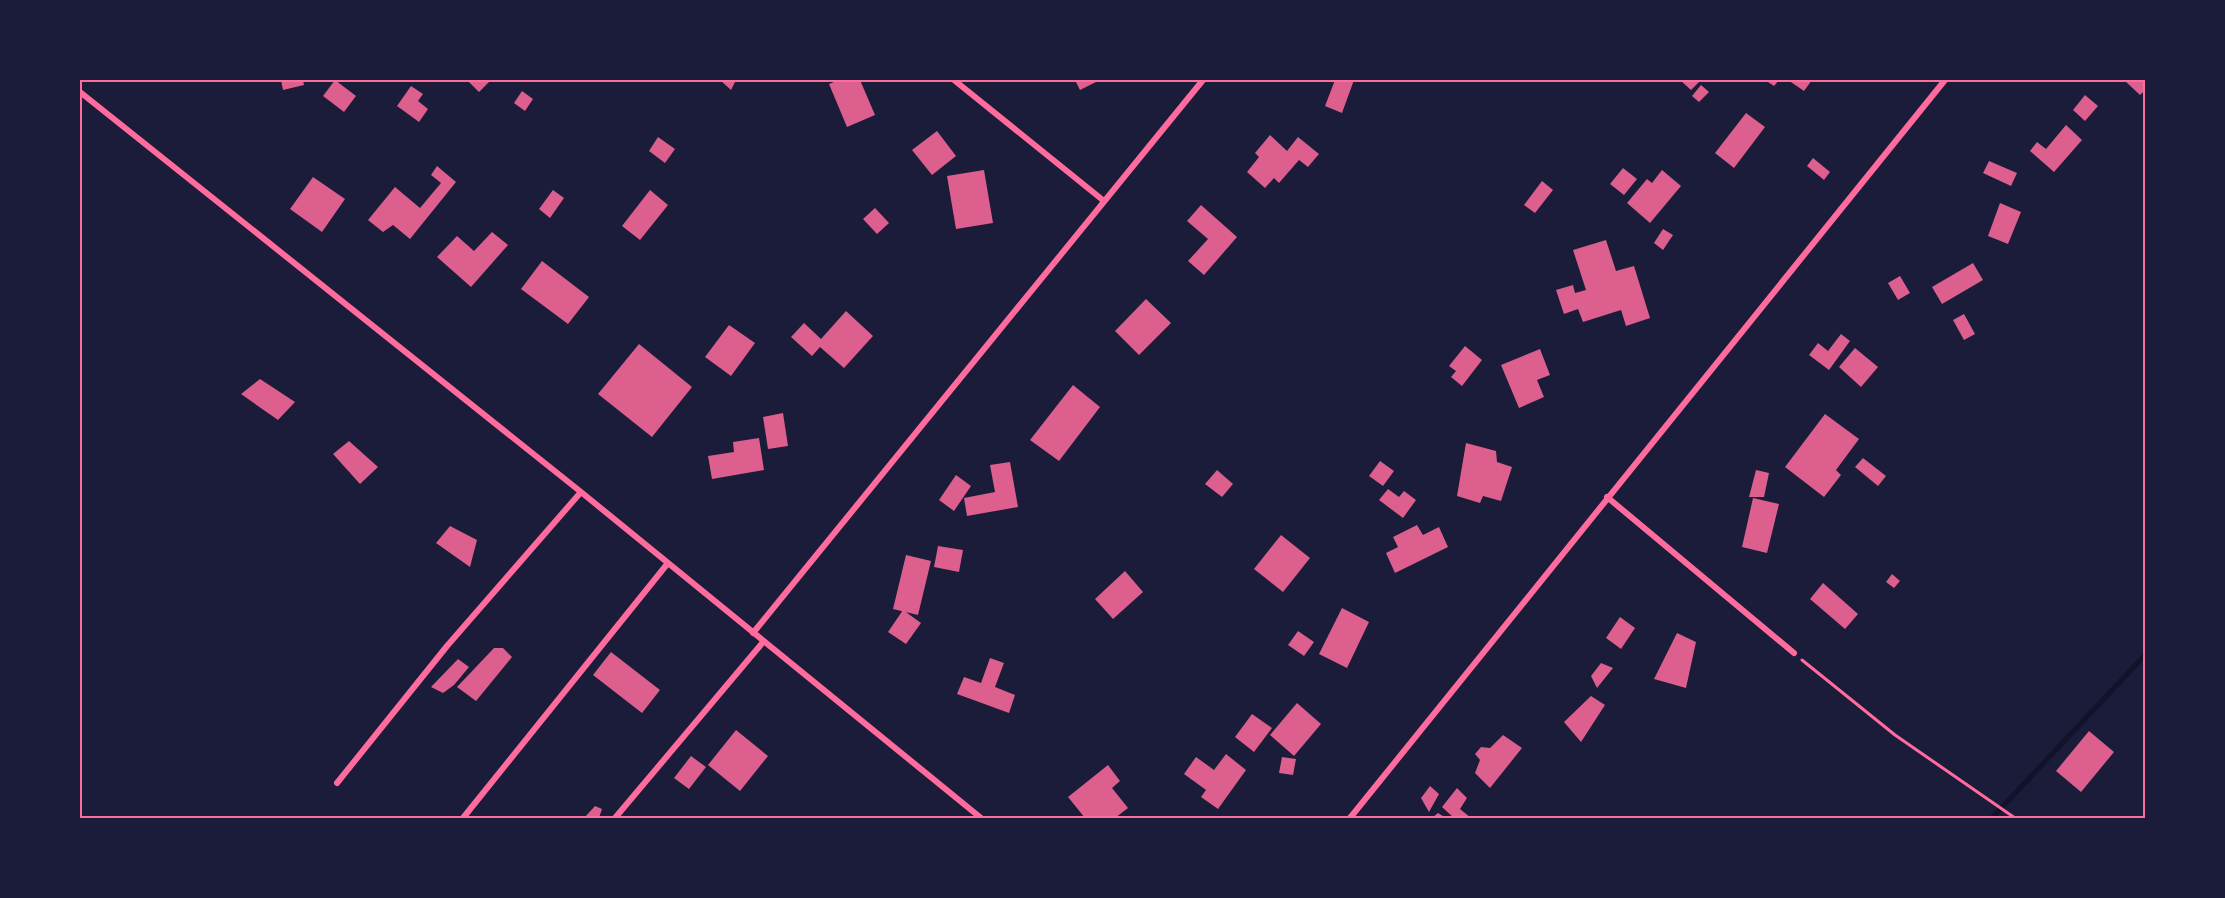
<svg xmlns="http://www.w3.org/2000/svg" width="2225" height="898" font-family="Signika,sans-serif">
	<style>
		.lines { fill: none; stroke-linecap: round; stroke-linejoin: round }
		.stream { stroke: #12122b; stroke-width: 5 }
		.building { fill: #dd5f8e }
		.path { stroke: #ff6b9d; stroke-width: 3 }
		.minor { stroke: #ff6b9d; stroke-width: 6 }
		.neatline { fill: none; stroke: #ff6b9d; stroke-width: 2 }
	</style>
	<rect width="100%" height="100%" fill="#1b1b3a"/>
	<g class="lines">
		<path class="stream" d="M 1992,818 L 2146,654"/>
	</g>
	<path class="building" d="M 281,80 L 303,80 L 304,85 L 283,90 Z
		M 335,80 L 356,96 L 344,112 L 323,96 Z
		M 467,80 L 491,80 L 479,92 Z
		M 720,80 L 736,80 L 731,90 Z
		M 839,80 L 860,80 L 875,115 L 847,127 L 829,84 Z
		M 1075,80 L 1100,80 L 1080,90 Z
		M 1335,80 L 1354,80 L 1342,113 L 1325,106 Z
		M 1680,80 L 1701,80 L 1691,90 Z
		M 1765,80 L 1779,80 L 1774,86 Z
		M 1788,80 L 1812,80 L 1804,91 Z
		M 2124,80 L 2146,80 L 2146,89 L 2140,95 Z
		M 1701,85 L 1709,92 L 1699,102 L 1692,96 Z
		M 411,86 L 423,94 L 418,101 L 428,109 L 419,122 L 397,106 Z
		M 522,91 L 533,99 L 525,111 L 514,103 Z
		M 2085,95 L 2098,106 L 2085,121 L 2073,110 Z
		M 1746,113 L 1765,127 L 1734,168 L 1715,153 Z
		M 2066,125 L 2082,140 L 2054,172 L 2030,151 L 2037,142 L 2046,149 Z
		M 937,131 L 956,156 L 932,175 L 912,150 Z
		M 1270,135 L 1287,151 L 1298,137 L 1319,154 L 1308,167 L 1299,160 L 1279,183 L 1274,178 L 1265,188 L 1247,172 L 1259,157 L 1255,153 Z
		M 658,137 L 675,149 L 665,163 L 649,151 Z
		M 1813,158 L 1830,172 L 1824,180 L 1807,166 Z
		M 1989,161 L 2017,173 L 2011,186 L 1983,173 Z
		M 437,166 L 456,182 L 410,239 L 393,225 L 383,232 L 368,220 L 395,187 L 420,208 L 441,183 L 431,175 Z
		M 1623,168 L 1637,179 L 1624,195 L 1610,184 Z
		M 984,170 L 993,223 L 956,229 L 947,176 Z
		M 1662,170 L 1681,186 L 1650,223 L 1627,203 L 1647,179 L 1652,183 Z
		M 313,177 L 345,199 L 322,232 L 290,209 Z
		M 1542,181 L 1553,190 L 1535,213 L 1524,205 Z
		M 553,190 L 564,198 L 550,218 L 539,209 Z
		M 650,190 L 668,205 L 640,240 L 622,226 Z
		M 2000,203 L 2021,212 L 2008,244 L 1988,236 Z
		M 1201,205 L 1237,237 L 1204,275 L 1188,261 L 1208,239 L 1187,221 Z
		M 875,208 L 889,223 L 877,234 L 863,219 Z
		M 1663,229 L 1673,235 L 1663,250 L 1654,243 Z
		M 492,232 L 508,245 L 471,287 L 437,257 L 457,236 L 474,251 Z
		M 1606,240 L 1616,271 L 1634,266 L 1650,318 L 1626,326 L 1621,310 L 1583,322 L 1578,309 L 1564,314 L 1556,290 L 1573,285 L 1575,293 L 1586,290 L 1573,250 Z
		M 542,261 L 589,297 L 568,324 L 521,289 Z
		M 1973,263 L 1983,280 L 1942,304 L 1932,287 Z
		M 1900,276 L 1910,293 L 1898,300 L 1888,283 Z
		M 1146,299 L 1171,323 L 1139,355 L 1115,331 Z
		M 846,311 L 873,336 L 844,368 L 820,347 L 812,356 L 791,337 L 804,323 L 821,339 Z
		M 1964,314 L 1975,334 L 1964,340 L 1953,320 Z
		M 729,325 L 755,343 L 731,376 L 705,357 Z
		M 1841,334 L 1850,341 L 1829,370 L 1809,355 L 1818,343 L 1828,351 Z
		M 639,344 L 692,387 L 652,437 L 598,394 Z
		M 1465,346 L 1482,360 L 1462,386 L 1451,377 L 1456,371 L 1449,366 Z
		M 1855,348 L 1878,367 L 1861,387 L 1839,367 Z
		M 1540,349 L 1550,375 L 1537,380 L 1544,397 L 1519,408 L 1501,365 Z
		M 260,379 L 295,402 L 278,420 L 241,394 Z
		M 1073,385 L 1100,407 L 1059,461 L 1030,440 Z
		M 783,413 L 788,446 L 768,449 L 763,417 Z
		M 1825,414 L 1859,439 L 1836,470 L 1841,475 L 1824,497 L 1785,467 Z
		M 759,438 L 764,470 L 712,479 L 708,456 L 734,452 L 733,442 Z
		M 349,441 L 378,467 L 360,484 L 333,454 Z
		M 1466,443 L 1496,451 L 1497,462 L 1512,467 L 1501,501 L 1483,496 L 1480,503 L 1457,496 Z
		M 1863,458 L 1886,476 L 1878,486 L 1855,467 Z
		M 1380,461 L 1394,471 L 1383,486 L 1369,476 Z
		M 1010,462 L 1018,507 L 967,516 L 964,498 L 995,492 L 990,465 Z
		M 1217,470 L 1233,484 L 1222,497 L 1205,484 Z
		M 1756,470 L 1769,473 L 1764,497 L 1749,497 Z
		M 956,475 L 971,486 L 954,511 L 939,500 Z
		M 1388,489 L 1399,497 L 1404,491 L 1416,500 L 1403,518 L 1379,500 Z
		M 1753,498 L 1779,504 L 1767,553 L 1742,547 Z
		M 1417,525 L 1423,535 L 1439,527 L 1448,547 L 1395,573 L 1386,553 L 1398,547 L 1393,537 Z
		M 450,526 L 477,540 L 470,567 L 436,543 Z
		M 1281,535 L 1310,558 L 1283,592 L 1254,569 Z
		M 938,546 L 963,550 L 959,572 L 934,567 Z
		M 906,555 L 931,561 L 918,615 L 893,609 Z
		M 1125,571 L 1143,592 L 1113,619 L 1095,599 Z
		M 1892,574 L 1900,581 L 1894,588 L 1886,582 Z
		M 1823,583 L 1858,614 L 1845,629 L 1810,599 Z
		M 1342,608 L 1369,622 L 1347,668 L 1319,654 Z
		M 903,610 L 921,623 L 906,644 L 888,632 Z
		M 1620,617 L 1635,628 L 1621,649 L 1606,638 Z
		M 1298,631 L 1314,642 L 1304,656 L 1288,645 Z
		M 1677,633 L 1696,642 L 1686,688 L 1654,679 Z
		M 494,648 L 503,648 L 512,657 L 476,701 L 457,687 Z
		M 611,652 L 660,690 L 642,713 L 593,675 Z
		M 990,658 L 1004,663 L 995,687 L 1015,695 L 1009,713 L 957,694 L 964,677 L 981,683 Z
		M 458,659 L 469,667 L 454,685 L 443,693 L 431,687 Z
		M 1601,663 L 1613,668 L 1597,688 L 1591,676 Z
		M 1591,696 L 1605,705 L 1581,742 L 1564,722 Z
		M 1297,703 L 1321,724 L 1294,756 L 1270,735 Z
		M 1252,714 L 1272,728 L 1254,752 L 1235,737 Z
		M 736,730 L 768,756 L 740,791 L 708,765 Z
		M 2089,731 L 2114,752 L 2081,792 L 2056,771 Z
		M 1503,735 L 1522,748 L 1490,788 L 1475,773 L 1480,760 L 1475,754 L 1481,747 L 1490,748 Z
		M 1226,754 L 1246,770 L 1218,809 L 1201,797 L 1206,790 L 1184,774 L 1196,757 L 1214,770 Z
		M 691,756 L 706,767 L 689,789 L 674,778 Z
		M 1282,757 L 1296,759 L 1293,775 L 1279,773 Z
		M 1108,765 L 1120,781 L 1112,788 L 1128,808 L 1115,818 L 1085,818 L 1068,797 Z
		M 1430,786 L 1439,794 L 1429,812 L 1421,798 Z
		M 1457,788 L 1467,798 L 1460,809 L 1471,818 L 1454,818 L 1442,807 Z
		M 595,806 L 602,809 L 599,818 L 584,818 Z
		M 1438,813 L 1446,818 L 1432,818 Z"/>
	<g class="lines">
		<path class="path" d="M 1802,660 L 1895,735 L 2015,818"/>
		<path class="minor" d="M 954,80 L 1104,201
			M 80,92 L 581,492 L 981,818
			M 1607,497 L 1794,653
			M 753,633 L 1203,80
			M 337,783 L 447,646 L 581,492
			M 463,818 L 668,563
			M 615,818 L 764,641
			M 1350,818 L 1945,80"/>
	</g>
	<rect width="2225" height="898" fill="none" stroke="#1b1b3a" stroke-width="162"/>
	<rect x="81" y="81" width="2063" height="736" class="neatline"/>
</svg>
